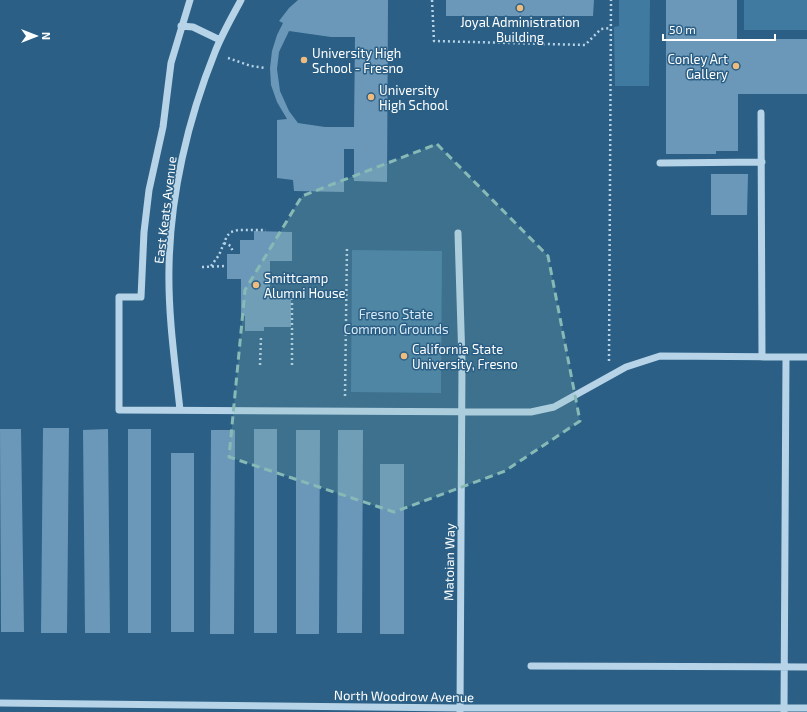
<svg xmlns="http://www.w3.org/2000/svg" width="807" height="712" font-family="'Exo 2',sans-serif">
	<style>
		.green { fill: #407aa1 }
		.building { fill: #6b98b8; fill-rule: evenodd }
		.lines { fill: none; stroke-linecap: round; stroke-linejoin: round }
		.path { stroke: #b6d3e7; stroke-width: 2.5; stroke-dasharray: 2 3; stroke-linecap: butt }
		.minor { stroke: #b6d3e7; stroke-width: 7 }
		.marked { fill: #87bab6; fill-opacity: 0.2; stroke: #87bab6; stroke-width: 3; stroke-dasharray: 8 5; stroke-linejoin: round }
		.poi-dot { fill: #edbc7e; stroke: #2b5f85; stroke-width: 1.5 }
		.labels { text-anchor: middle; stroke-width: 3; stroke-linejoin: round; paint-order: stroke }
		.poi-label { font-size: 13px; fill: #fff; stroke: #2b5f85; text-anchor: start }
		.street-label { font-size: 13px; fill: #fff; stroke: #2b5f85 }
		.park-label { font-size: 13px; fill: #d9eaf6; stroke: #2b5f85 }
	</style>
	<rect width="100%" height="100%" fill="#2b5f85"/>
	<path class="green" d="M 619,0 L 650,0 L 649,86 L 615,86 L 614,27 L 619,26 Z
		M 744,0 L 807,0 L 807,30 L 744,30 Z
		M 352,250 L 442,251 L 441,393 L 351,392 Z"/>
	<path class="building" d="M 298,0 L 388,0 L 387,182 L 354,181 L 354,149 L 344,149 L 344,192 L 294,191 L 293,180 L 277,178 L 277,120 L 287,119 L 277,102 L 271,85 L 270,68 L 272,51 L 277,35 L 283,23 L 279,21 L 289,8 ZM 289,31 L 331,37 L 355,37 L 354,127 L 325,127 L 298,123 L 289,111 L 280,91 L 277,69 L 279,52 Z
		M 446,0 L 594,0 L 593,16 L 446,16 Z
		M 666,0 L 737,0 L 737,39 L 807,39 L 807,94 L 738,94 L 738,151 L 716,151 L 716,154 L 666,154 Z
		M 711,174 L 748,174 L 747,215 L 711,215 Z
		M 254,231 L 292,232 L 292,261 L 270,261 L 270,292 L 291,292 L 291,327 L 264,327 L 264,331 L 245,331 L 245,316 L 241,316 L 241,279 L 227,279 L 227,254 L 240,254 L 240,240 L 254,240 Z
		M 43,428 L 69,428 L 67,633 L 41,633 Z
		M 0,429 L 21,429 L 24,632 L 1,632 Z
		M 108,429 L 110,633 L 85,633 L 83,430 Z
		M 128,429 L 151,429 L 151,633 L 128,633 Z
		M 254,429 L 277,429 L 277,633 L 254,633 Z
		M 211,430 L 235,430 L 234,634 L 210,634 Z
		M 296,430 L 320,430 L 319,634 L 296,634 Z
		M 338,430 L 363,430 L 362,633 L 337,633 Z
		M 171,453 L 194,453 L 194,632 L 171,632 Z
		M 380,464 L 404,464 L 404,634 L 380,634 Z"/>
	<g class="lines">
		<path class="path" d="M 432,0 L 434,41 L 585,45 L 601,29 L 611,28
			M 228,58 L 251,66 L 265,68
			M 224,243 L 231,246 L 233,253
			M 211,266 L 219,255 L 227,236 L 231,232 L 238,230 L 266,230
			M 202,267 L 227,266
			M 609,361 L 611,0
			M 260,365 L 261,337
			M 292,365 L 292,296
			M 345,396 L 347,246"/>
		<path class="minor" d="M 190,0 L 171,63 L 163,127 L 149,190 L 144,232 L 141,297 L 119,297 L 119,410 L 531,412 L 554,407 L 626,367 L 660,356 L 807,357
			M 181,26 L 193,27 L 220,40
			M 761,113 L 762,357
			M 660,163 L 762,162
			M 458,233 L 462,362 L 460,712
			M 180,410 C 175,363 168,315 169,268 C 170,195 188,119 215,52 C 222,34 232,17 241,0
			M 531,666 L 807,667
			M 0,703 L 459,708 L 807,708
			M 784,712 L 786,357"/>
	</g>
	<path class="marked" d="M 437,144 L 548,256 L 580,421 L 505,471 L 394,512 L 229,457 L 245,290 L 302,196 Z"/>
	<g class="poi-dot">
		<circle cx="520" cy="8" r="4"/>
		<circle cx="304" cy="60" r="4"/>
		<circle cx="736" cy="66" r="4"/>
		<circle cx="371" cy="97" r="4"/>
		<circle cx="256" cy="285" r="4"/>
		<circle cx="404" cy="356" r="4"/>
	</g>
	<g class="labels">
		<g class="poi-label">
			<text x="520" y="27" text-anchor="middle">Joyal Administration<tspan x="520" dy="15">Building</tspan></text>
			<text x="312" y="58">University High<tspan x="312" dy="15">School - Fresno</tspan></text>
			<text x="728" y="64" text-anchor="end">Conley Art<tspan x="728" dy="15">Gallery</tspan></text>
			<text x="379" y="95">University<tspan x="379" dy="15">High School</tspan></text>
			<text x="264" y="283">Smittcamp<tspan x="264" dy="15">Alumni House</tspan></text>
			<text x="412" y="354">California State<tspan x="412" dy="15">University, Fresno</tspan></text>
		</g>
		<g class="street-label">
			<text transform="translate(165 210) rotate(-83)" y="5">East Keats Avenue</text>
			<text transform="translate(449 562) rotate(-89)" y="5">Matoian Way</text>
			<text transform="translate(404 696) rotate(1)" y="5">North Woodrow Avenue</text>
		</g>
		<g class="park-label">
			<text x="396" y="319">Fresno State<tspan x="396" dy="15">Common Grounds</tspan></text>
		</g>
	</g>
	<g transform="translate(36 36) rotate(90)" stroke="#2b5f85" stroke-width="3" paint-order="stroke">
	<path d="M0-3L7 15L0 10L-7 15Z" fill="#ffffff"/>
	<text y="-6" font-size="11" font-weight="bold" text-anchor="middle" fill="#ffffff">N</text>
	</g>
	<path d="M663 34v6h112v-6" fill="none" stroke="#ffffff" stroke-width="2"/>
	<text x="669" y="34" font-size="12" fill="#ffffff" stroke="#2b5f85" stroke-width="3" paint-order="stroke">50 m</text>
</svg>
